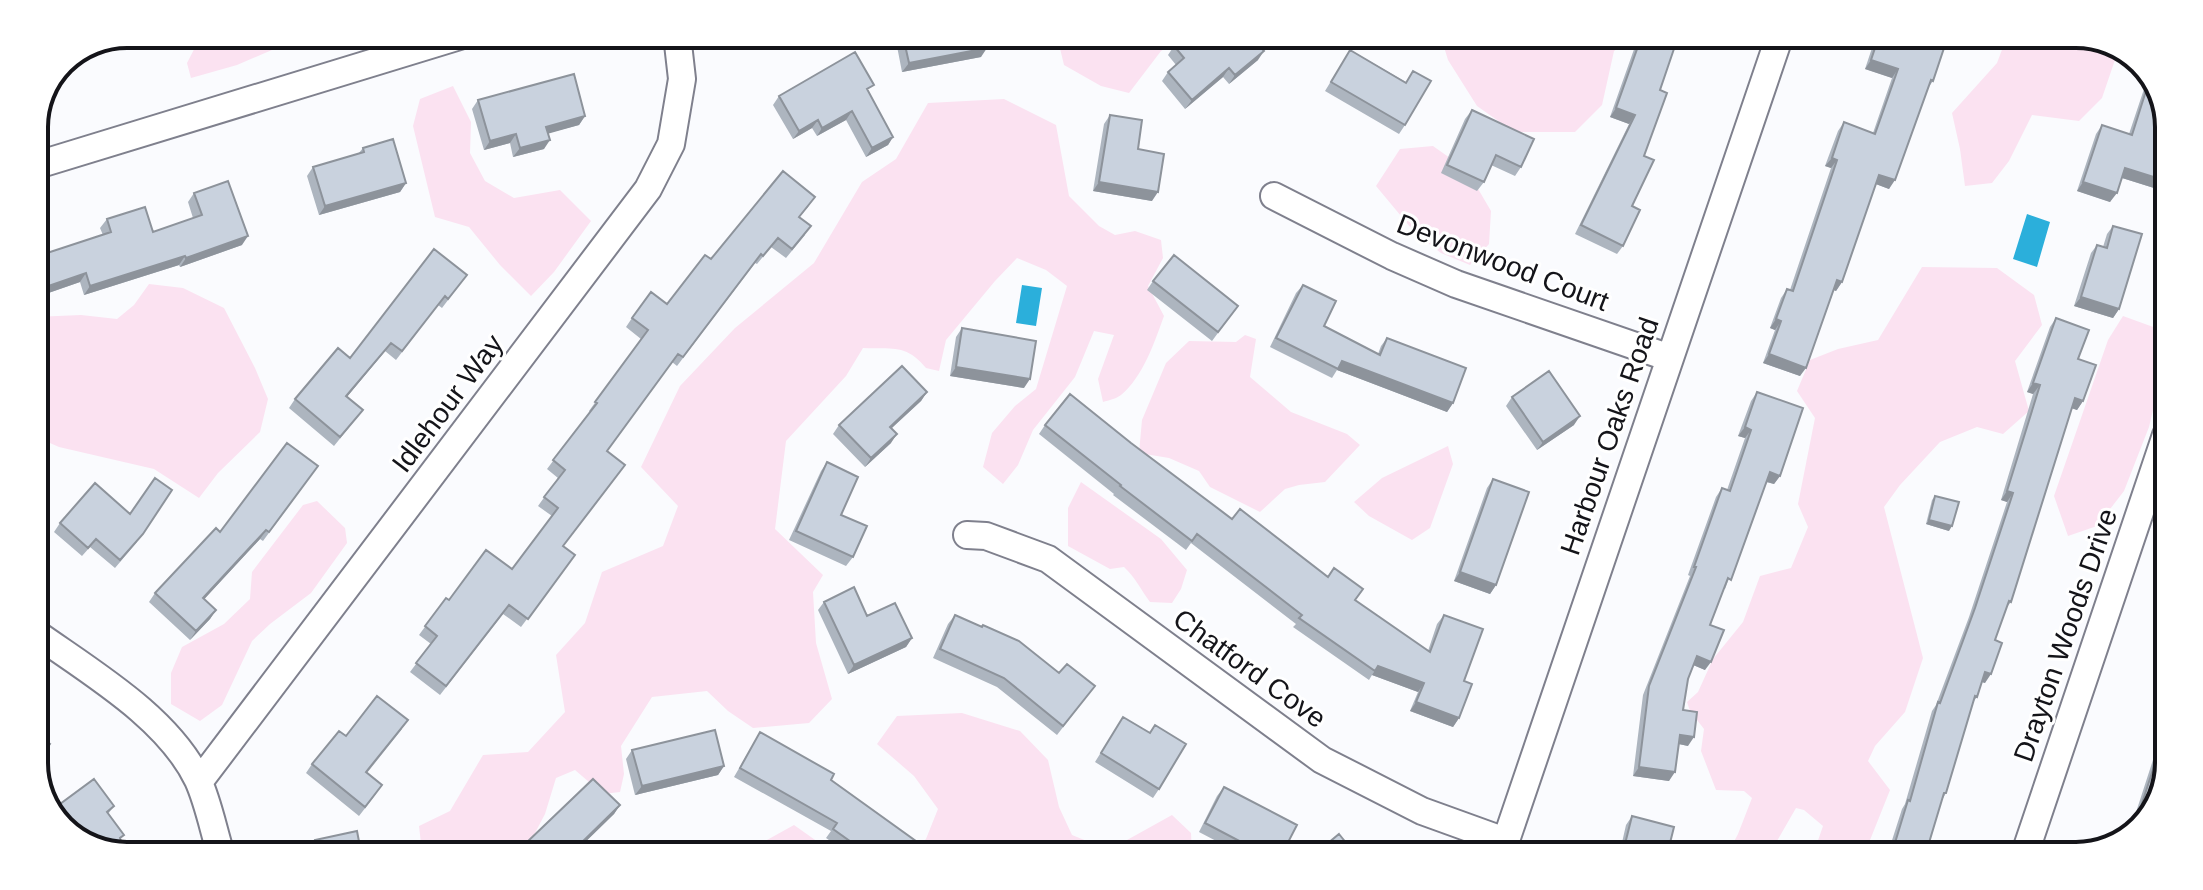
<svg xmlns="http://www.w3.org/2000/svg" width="2203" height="890" font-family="Helvetica,sans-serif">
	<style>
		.green { fill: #fbe2f1 }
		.water { fill: #2bafdb }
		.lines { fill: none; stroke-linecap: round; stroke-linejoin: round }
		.minor-casing { stroke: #7f808d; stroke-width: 30 }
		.minor { stroke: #fff; stroke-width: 26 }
		.wall { fill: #adb5bf }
		.shaded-wall { fill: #8d939b }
		.building { fill: #c9d2de; stroke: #8d939b; stroke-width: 2 }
		.labels { text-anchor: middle; stroke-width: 6; stroke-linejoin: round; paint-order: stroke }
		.street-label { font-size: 28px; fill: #141419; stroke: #fff }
		.rim { fill: none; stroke: #141419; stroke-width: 4 }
	</style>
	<rect width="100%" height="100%" fill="#fafbfe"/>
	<path class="green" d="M 202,34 L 309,34 L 237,65 L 191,78 L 187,63 Z
		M 1057,36 L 1183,37 L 1161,51 L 1129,93 L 1101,86 L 1064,65 Z
		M 1441,37 L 1633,38 L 1614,51 L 1602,105 L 1575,132 L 1514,132 L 1477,106 L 1448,60 Z
		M 2006,39 L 2106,39 L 2119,48 L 2102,98 L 2079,121 L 2032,115 L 2009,161 L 1992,183 L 1965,186 L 1960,149 L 1952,113 L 1997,63 Z
		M 453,86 L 471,122 L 470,153 L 485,181 L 514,198 L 560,190 L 591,221 L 554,272 L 531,296 L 500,265 L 469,227 L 435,217 L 413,126 L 420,99 Z
		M 1004,99 L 1056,125 L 1069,196 L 1099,226 L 1115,235 L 1135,231 L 1161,240 L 1163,258 L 1148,286 L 1164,316 C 1155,341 1143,377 1121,395 C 1116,399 1109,400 1103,402 L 1098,379 L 1114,335 L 1094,331 L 1075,377 L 1033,430 L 1018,465 L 1003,484 L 983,467 L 992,433 L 1015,406 L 1036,389 L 1067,286 L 1046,270 L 1017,258 L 995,281 L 946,340 L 939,371 L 926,368 C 907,344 892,349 863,348 L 846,376 L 786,441 L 775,529 L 823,575 L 813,592 L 816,643 L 832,699 L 809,723 L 753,728 L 728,711 L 707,691 L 652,697 L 621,746 L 624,774 L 620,792 L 603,794 L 575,770 L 556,778 L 545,814 L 525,852 L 422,852 L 419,826 L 450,811 L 483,755 L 528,752 L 565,712 L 556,655 L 585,623 L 602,572 L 663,546 L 678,506 L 641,467 L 680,386 L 735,328 L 814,263 L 862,182 L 896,159 L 928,103 Z
		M 1433,146 L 1467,170 L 1491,211 L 1489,244 L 1470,265 L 1441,253 L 1416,234 L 1376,186 L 1400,149 Z
		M 1922,267 L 1997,268 L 2034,295 L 2042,325 L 2015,361 L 2029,411 L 2003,434 L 1977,427 L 1940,442 L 1900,485 L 1884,507 L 1923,658 L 1905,712 L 1875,746 L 1868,761 L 1890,790 L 1864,855 L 1813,855 L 1823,826 L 1804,810 L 1796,808 L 1769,855 L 1727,855 L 1738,834 L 1752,798 L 1744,791 L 1716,790 L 1701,751 L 1704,729 L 1690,711 L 1687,702 L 1698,692 L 1713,659 L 1743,622 L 1760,576 L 1791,568 L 1808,527 L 1798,504 L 1815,418 L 1797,391 L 1810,360 L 1838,349 L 1878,340 Z
		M 149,284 L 183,288 L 224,308 L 255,368 L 268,399 L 260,432 L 218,473 L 199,498 L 154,469 L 59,447 L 34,436 L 34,317 L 81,315 L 117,319 L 134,305 Z
		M 2123,316 L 2167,332 L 2167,351 L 2149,427 L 2124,491 L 2097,526 L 2068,536 L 2054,496 L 2108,340 Z
		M 1245,335 L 1256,339 L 1250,377 L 1291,412 L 1347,434 L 1360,445 L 1325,482 L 1299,485 L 1285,489 L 1260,512 L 1210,487 L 1199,471 L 1169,458 L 1139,453 L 1142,420 L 1166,363 L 1189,341 L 1236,342 Z
		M 1448,446 L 1453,464 L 1430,528 L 1412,540 L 1369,516 L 1354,502 L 1382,478 Z
		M 1081,482 L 1161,539 L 1187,570 L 1181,589 L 1172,603 L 1150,602 C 1141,590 1135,577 1124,567 L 1110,569 L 1068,546 L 1068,508 Z
		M 317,501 L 345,528 L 347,543 L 311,593 L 270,624 L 252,641 L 222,705 L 200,721 L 171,704 L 171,673 L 182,647 L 224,624 L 250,599 L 252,572 L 303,505 Z
		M 962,713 L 1020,731 L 1048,760 L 1059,807 L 1072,835 L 1109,850 L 1172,815 L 1191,833 L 1192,854 L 912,853 L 926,839 L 938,809 L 914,776 L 877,744 L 897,716 Z
		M 794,825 L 818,842 L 817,853 L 751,853 L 751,849 Z"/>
	<path class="water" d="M 2027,214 L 2050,222 L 2037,267 L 2013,259 Z
		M 1022,285 L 1042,288 L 1036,326 L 1016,323 Z"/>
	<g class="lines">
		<defs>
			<path id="minor" d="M 34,166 L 463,35
				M 1274,196 L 1392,256 L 1456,284 L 1670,358
				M 967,535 L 986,536 L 1048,559 L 1322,760 L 1422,811 L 1505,841
				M 34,632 C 90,672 168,717 198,780 C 208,802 213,828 220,851
				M 199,782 L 648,189 L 671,144 L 682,79 L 677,35
				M 1501,855 L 1779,38
				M 2024,856 L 2166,435"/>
		</defs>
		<use href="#minor" class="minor-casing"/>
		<use href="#minor" class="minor"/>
	</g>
	<path class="wall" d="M 895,36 L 988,36 L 985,37 L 981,57 L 902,72 Z
		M 1638,38 L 1671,38 L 1623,246 L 1617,254 L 1575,234 L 1629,124 L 1610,117 Z
		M 1875,39 L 1947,39 L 1933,81 L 1928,88 L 1889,189 L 1876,184 L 1842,282 L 1836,291 L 1834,290 L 1800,376 L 1763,363 L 1775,330 L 1770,328 L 1781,298 L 1787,289 L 1790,290 L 1831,168 L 1825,166 L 1838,131 L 1844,122 L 1873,133 L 1892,78 L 1865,69 Z
		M 1174,46 L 1258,60 L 1229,84 L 1223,77 L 1185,109 L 1162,81 L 1168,72 L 1176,65 L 1168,55 Z
		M 1350,50 L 1406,82 L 1413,71 L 1405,125 L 1399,134 L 1325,91 Z
		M 2150,71 L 2169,121 L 2160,179 L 2154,188 L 2122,178 L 2110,202 L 2077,191 L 2096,134 L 2102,125 L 2129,134 Z
		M 869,92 L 893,137 L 888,145 L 866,157 L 846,120 L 817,136 L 812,128 L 793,139 L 773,105 L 779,96 Z
		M 478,100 L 585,116 L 579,125 L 548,133 L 544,149 L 513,157 L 510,143 L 484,150 L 472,109 Z
		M 1472,110 L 1521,167 L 1515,176 L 1491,165 L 1484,182 L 1477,191 L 1441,173 L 1465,119 Z
		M 1110,115 L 1138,149 L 1152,201 L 1093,191 L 1104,124 Z
		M 363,148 L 406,183 L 400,192 L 319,215 L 307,176 L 313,167 L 358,154 Z
		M 194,193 L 242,245 L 180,267 L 179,265 L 84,295 L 80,282 L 34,298 L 34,252 L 41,255 L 103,235 L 100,228 L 107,219 L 153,232 L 193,218 L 188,202 Z
		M 809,206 L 799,217 L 805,235 L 786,258 L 771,247 L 757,264 L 755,263 L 677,366 L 672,362 L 607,451 L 563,546 L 575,555 L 521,627 L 503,614 L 440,695 L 410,672 L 431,644 L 419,635 L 446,598 L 449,600 L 512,569 L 552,516 L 538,506 L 558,478 L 547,469 L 590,412 L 589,411 L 641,339 L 626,327 L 632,318 L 667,304 L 711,259 Z
		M 2113,226 L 2119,309 L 2113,318 L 2074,306 L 2091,253 L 2097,245 L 2103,247 L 2107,234 Z
		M 467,275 L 442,308 L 438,305 L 396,360 L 385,351 L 347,397 L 363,410 L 334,446 L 289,408 L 295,399 L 350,358 Z
		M 1153,281 L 1238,306 L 1212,341 L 1147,290 Z
		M 1303,285 L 1324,326 L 1378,354 L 1381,346 L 1387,338 L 1453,403 L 1447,412 L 1337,370 L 1332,378 L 1270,347 L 1296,293 Z
		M 2056,318 L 2078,359 L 2083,401 L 2077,410 L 2072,408 L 2011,602 L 2006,608 L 1995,640 L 1985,683 L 1982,682 L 1977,697 L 1973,702 L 1946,793 L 1942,800 L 1925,856 L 1887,856 L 1902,809 L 1905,804 L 1932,711 L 1936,705 L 1969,617 L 2007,502 L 2001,500 L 2033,394 L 2027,392 L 2050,327 Z
		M 962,328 L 1024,388 L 950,376 L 956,337 Z
		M 927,392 L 921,401 L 892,428 L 891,443 L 865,467 L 833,434 L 839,425 Z
		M 1757,392 L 1780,476 L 1774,484 L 1766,482 L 1725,589 L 1724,588 L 1710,625 L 1705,670 L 1693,665 L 1688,679 L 1683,710 L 1688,746 L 1679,744 L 1669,781 L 1633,776 L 1643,695 L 1690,576 L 1688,575 L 1716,497 L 1722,488 L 1727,490 L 1745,438 L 1738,436 L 1751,401 Z
		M 1512,397 L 1574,425 L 1537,450 L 1506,406 Z
		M 1045,425 L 1131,443 L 1232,519 L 1355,600 L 1428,651 L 1437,624 L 1444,615 L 1464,681 L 1459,718 L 1453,727 L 1410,711 L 1418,692 L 1372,675 L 1369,680 L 1293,627 L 1296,624 L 1191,543 L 1186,550 L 1113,495 L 1114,494 L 1039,434 Z
		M 827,462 L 853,557 L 846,566 L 789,540 L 821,471 Z
		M 318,466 L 263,541 L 260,539 L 204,599 L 216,610 L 210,619 L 190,640 L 149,602 L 155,593 L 220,532 Z
		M 1493,479 L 1496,585 L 1490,594 L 1454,581 L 1487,488 Z
		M 1935,496 L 1949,531 L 1926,524 L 1932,500 Z
		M 60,523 L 137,542 L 115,568 L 90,547 L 82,556 L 54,532 Z
		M 824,602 L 867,616 L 912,638 L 906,647 L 848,674 L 818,610 Z
		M 955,615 L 1088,695 L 1057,735 L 997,687 L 933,658 L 948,624 Z
		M 2165,706 L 2164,793 L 2132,837 L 2126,839 L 2128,837 L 2162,732 L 2156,730 Z
		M 1123,717 L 1149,733 L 1155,725 L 1159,789 L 1153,798 L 1095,762 Z
		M 402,729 L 367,773 L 376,794 L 359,816 L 306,773 L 312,764 L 346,736 Z
		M 760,732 L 831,780 L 914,853 L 848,853 L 826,838 L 831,831 L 734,777 Z
		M 632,750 L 724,766 L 718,775 L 635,795 L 626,759 Z
		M 1224,787 L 1282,854 L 1241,854 L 1199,832 L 1217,796 Z
		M 620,805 L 614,814 L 575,852 L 520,852 L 525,844 Z
		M 114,806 L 108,814 L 120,840 L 97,851 L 54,820 L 51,813 L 56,807 Z
		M 1632,816 L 1667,855 L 1611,855 L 1617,846 L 1621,847 L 1626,825 Z
		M 315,840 L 361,852 L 309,851 L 309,849 Z"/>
	<path class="shaded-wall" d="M 987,48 L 981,57 L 902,72 L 909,63 Z
		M 1264,51 L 1258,60 L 1229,84 L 1235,75 Z
		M 1871,60 L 1898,69 L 1892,78 L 1865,69 Z
		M 1229,68 L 1223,77 L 1185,109 L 1192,100 Z
		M 1616,108 L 1635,115 L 1629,124 L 1610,117 Z
		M 852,111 L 846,120 L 817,136 L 822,128 Z
		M 585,116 L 579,125 L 540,136 L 546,127 Z
		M 818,120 L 812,128 L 793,139 L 799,131 Z
		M 516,134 L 510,143 L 484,150 L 490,141 Z
		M 893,137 L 888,145 L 866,157 L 872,148 Z
		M 550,140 L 544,149 L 513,157 L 520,148 Z
		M 1832,158 L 1837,160 L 1831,168 L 1825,166 Z
		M 2125,168 L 2160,179 L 2154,188 L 2119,177 Z
		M 1879,175 L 1895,180 L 1889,189 L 1873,183 Z
		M 1099,182 L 1158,192 L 1152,201 L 1093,191 Z
		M 2083,182 L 2117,193 L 2110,202 L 2077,191 Z
		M 406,183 L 400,192 L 319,215 L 325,206 Z
		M 248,236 L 242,245 L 180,267 L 186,258 Z
		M 185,256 L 179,265 L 84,295 L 90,286 Z
		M 86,273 L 80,282 L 34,298 L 34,291 Z
		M 1837,280 L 1842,282 L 1836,291 L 1831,289 Z
		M 2081,297 L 2119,309 L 2113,318 L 2074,306 Z
		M 1776,319 L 1781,321 L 1775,330 L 1770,328 Z
		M 391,343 L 385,351 L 340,405 L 346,396 Z
		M 1769,354 L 1806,368 L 1800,376 L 1763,363 Z
		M 1342,361 L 1453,403 L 1447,412 L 1337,370 Z
		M 956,367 L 1030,379 L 1024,388 L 950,376 Z
		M 2033,383 L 2040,385 L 2033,394 L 2027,392 Z
		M 927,392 L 921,401 L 884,435 L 890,427 Z
		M 2075,398 L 2083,401 L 2077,410 L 2068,407 Z
		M 1580,416 L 1574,425 L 1537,450 L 1543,442 Z
		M 1745,427 L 1751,430 L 1745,438 L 1738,436 Z
		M 897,434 L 891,443 L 865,467 L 871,458 Z
		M 1770,472 L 1780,476 L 1774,484 L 1764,481 Z
		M 2007,491 L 2013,493 L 2007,502 L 2001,500 Z
		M 1929,520 L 1952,526 L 1949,531 L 1926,524 Z
		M 266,530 L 260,539 L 197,607 L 203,598 Z
		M 1460,572 L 1496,585 L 1490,594 L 1454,581 Z
		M 216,610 L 210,619 L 190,640 L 196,631 Z
		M 912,638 L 906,647 L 848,674 L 854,665 Z
		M 1697,656 L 1711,662 L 1705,670 L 1691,664 Z
		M 1378,666 L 1424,683 L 1418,692 L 1372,675 Z
		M 1985,672 L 1991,674 L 1985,683 L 1979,681 Z
		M 1416,702 L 1459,718 L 1453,727 L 1410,711 Z
		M 2162,721 L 2164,722 L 2164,729 L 2162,732 L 2156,730 Z
		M 1680,735 L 1694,737 L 1688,746 L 1674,743 Z
		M 724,766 L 718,775 L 635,795 L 642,786 Z
		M 1639,767 L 1675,772 L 1669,781 L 1633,776 Z
		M 620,805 L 614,814 L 575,852 L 572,852 Z"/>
	<path class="building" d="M 903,36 L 985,36 L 987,48 L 909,63 Z
		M 1185,37 L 1252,37 L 1264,51 L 1235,75 L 1229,68 L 1192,100 L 1168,72 L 1184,58 L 1174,46 Z
		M 1641,38 L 1671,38 L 1677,40 L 1660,90 L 1667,93 L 1644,156 L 1654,160 L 1632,206 L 1640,210 L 1623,246 L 1581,225 L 1635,115 L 1616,108 Z
		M 1878,39 L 1947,39 L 1933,81 L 1931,80 L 1895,180 L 1879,175 L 1842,282 L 1837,280 L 1806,368 L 1769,354 L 1781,321 L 1776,319 L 1787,289 L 1793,291 L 1837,160 L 1832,158 L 1844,122 L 1875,134 L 1898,69 L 1871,60 Z
		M 1350,50 L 1406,83 L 1413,71 L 1431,81 L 1405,125 L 1331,82 Z
		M 855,52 L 874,85 L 867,89 L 893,137 L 872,148 L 852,111 L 822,128 L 818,120 L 799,131 L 779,96 Z
		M 574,74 L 585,116 L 546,127 L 550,140 L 520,148 L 516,134 L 490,141 L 478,100 Z
		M 2151,75 L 2169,121 L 2169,152 L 2160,179 L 2125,168 L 2117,193 L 2083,182 L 2102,125 L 2132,135 Z
		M 1472,110 L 1534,139 L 1521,167 L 1496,155 L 1484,182 L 1447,165 Z
		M 1110,115 L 1142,120 L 1138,149 L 1164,154 L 1158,192 L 1099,182 Z
		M 393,139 L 406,183 L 325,206 L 313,167 L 364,152 L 363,148 Z
		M 783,171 L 815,197 L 799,217 L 811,226 L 792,249 L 778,238 L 763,256 L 761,254 L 683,357 L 678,354 L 607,451 L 625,465 L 563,546 L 575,555 L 528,619 L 509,605 L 446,686 L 416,663 L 437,636 L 425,626 L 446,598 L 449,600 L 486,550 L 512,569 L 558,508 L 544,497 L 565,470 L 553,460 L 597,403 L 595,402 L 648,330 L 632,318 L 651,292 L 667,304 L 705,255 L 711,259 Z
		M 228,181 L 248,236 L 186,258 L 185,256 L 90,286 L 86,273 L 34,291 L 34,252 L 39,250 L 41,255 L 111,232 L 107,219 L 145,207 L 153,232 L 202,215 L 194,193 Z
		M 2113,226 L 2142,234 L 2119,309 L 2081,297 L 2097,245 L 2107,248 Z
		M 434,249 L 467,275 L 448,299 L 445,296 L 402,351 L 391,343 L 346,396 L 363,410 L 340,437 L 295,399 L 338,348 L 350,358 Z
		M 1174,255 L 1238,306 L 1218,332 L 1153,281 Z
		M 1303,285 L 1336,301 L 1324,326 L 1380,355 L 1387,338 L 1466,368 L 1453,403 L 1342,361 L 1338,369 L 1276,338 Z
		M 2056,318 L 2089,330 L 2078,359 L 2096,365 L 2083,401 L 2075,398 L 2011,602 L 2009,601 L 1995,640 L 2002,643 L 1991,674 L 1985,672 L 1977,697 L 1975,696 L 1946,793 L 1944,793 L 1925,856 L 1891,856 L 1908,800 L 1910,801 L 1938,702 L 1940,703 L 1975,608 L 2013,493 L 2007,491 L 2040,385 L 2033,383 Z
		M 962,328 L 1036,341 L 1030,379 L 956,367 Z
		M 902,366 L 927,392 L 890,427 L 897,434 L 871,458 L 839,425 Z
		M 1549,371 L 1580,416 L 1543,442 L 1512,397 Z
		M 1757,392 L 1803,408 L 1780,476 L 1770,472 L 1731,580 L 1728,578 L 1710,625 L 1724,630 L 1711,662 L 1697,656 L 1688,679 L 1683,710 L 1697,712 L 1694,737 L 1680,735 L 1675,772 L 1639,767 L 1649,686 L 1696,567 L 1694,567 L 1722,488 L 1730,491 L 1751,430 L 1745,427 Z
		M 1070,394 L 1131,443 L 1232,519 L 1240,509 L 1328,577 L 1334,568 L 1363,589 L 1355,600 L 1430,652 L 1444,615 L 1483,629 L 1464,681 L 1472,684 L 1459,718 L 1416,702 L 1424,683 L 1378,666 L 1375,671 L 1299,618 L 1302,615 L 1197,534 L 1192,541 L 1120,486 L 1121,485 L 1045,425 Z
		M 287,443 L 318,466 L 269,532 L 266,530 L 203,598 L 216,610 L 196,631 L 155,593 L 216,528 L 220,532 Z
		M 34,451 L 46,459 L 34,475 Z
		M 827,462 L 858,477 L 841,515 L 867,526 L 853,557 L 796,531 Z
		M 155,478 L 172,490 L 143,534 L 120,560 L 96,539 L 88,548 L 60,523 L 95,483 L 130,514 Z
		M 1493,479 L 1529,492 L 1496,585 L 1460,572 Z
		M 1935,496 L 1959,502 L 1952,526 L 1929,520 Z
		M 854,587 L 867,616 L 895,603 L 912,638 L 854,665 L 824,602 Z
		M 955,615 L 982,627 L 983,625 L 1019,641 L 1059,673 L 1067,664 L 1095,686 L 1063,726 L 1004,678 L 940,649 Z
		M 377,696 L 408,720 L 366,772 L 382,785 L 365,807 L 312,764 L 339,731 L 346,736 Z
		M 1123,717 L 1150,733 L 1155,725 L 1186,744 L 1159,789 L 1101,753 Z
		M 715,730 L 724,766 L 642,786 L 632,750 Z
		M 34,731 L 50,744 L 34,765 Z
		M 760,732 L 834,774 L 831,780 L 920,844 L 913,853 L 864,853 L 865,852 L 833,829 L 837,823 L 740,768 Z
		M 2164,736 L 2164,793 L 2131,837 Z
		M 94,779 L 114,806 L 107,812 L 124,835 L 120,838 L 124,851 L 97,851 L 78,838 L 56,807 Z
		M 593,779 L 620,805 L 572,852 L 533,852 L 525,844 Z
		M 1224,787 L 1297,825 L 1282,854 L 1264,854 L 1205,823 Z
		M 1632,816 L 1674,827 L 1667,855 L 1615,855 L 1617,846 L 1624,848 Z
		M 357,831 L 361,852 L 317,851 L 315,840 Z
		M 1339,834 L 1355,854 L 1315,854 Z"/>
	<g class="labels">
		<g class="street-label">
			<text transform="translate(1503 262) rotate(21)" y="10">Devonwood Court</text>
			<text transform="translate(447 403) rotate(-53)" y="10">Idlehour Way</text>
			<text transform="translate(1609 436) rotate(-71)" y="10">Harbour Oaks Road</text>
			<text transform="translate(2065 635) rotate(-71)" y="10">Drayton Woods Drive</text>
			<text transform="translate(1250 668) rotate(36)" y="10">Chatford Cove</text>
		</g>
	</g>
	<path d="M0 0H2203V890H0ZM127 48H2076A79 79 0 0 1 2155 127V763A79 79 0 0 1 2076 842H127A79 79 0 0 1 48 763V127A79 79 0 0 1 127 48Z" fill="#fff" fill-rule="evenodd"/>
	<path class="rim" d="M127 48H2076A79 79 0 0 1 2155 127V763A79 79 0 0 1 2076 842H127A79 79 0 0 1 48 763V127A79 79 0 0 1 127 48Z"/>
</svg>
